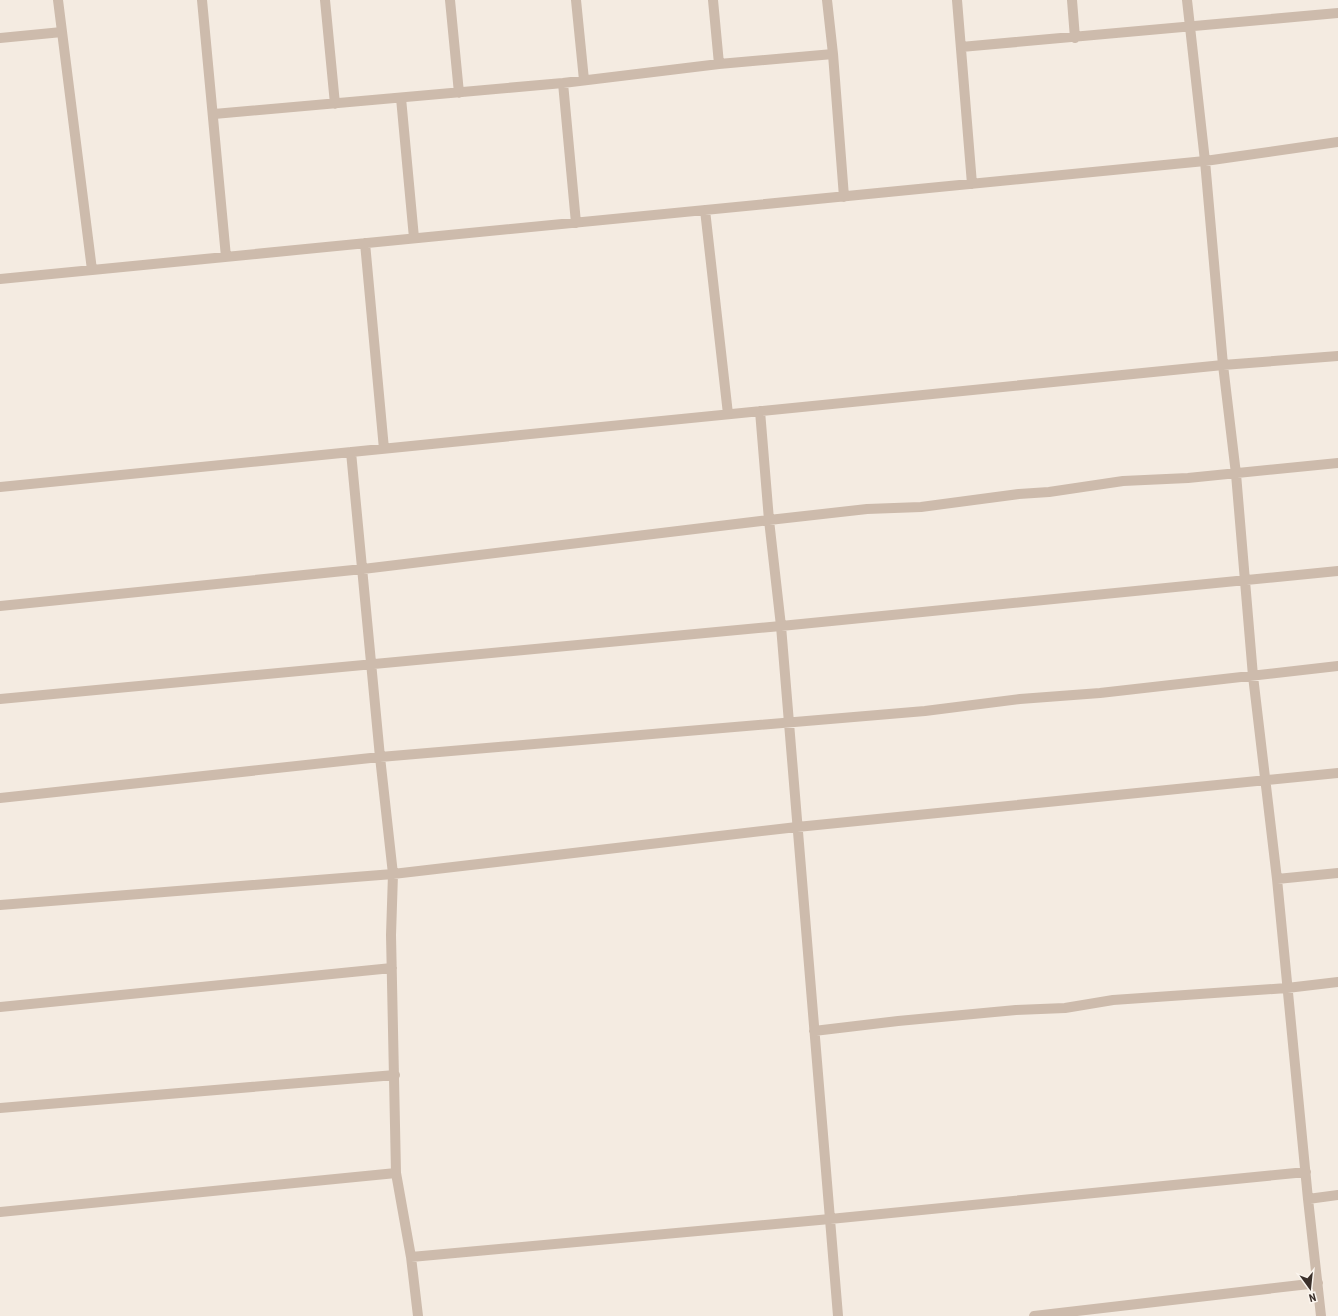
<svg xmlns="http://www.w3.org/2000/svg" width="1338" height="1316" font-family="'Roboto Condensed',sans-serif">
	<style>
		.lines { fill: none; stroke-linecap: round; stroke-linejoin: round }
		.minor { stroke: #cdbbac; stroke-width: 10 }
	</style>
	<rect width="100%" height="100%" fill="#f4ebe1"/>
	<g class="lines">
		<path class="minor" d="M 58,0 L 92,270
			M 202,0 L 226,257
			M 325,0 L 335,104
			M 450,0 L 459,93
			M 576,0 L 584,80
			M 713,0 L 719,64
			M 827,0 L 833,54 L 844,197
			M 957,0 L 972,184
			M 1072,0 L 1075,38
			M 1187,0 L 1205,161 L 1223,365 L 1236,474 L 1253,676 L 1277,879 L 1308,1199 L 1321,1316
			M 0,38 L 62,32
			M 961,47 L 1338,13
			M 563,83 L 576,223
			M 401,98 L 414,238
			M 214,114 L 563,83 L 719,64 L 833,54
			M 705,210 L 728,414
			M 365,243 L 384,449
			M 0,279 L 1205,161 L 1338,142
			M 760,411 L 769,520 L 781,626 L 838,1316
			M 351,452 L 380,757 L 393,874 L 391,935 L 396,1173 L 411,1257 L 418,1316
			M 0,487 L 1223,365 L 1338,356
			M 0,606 L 363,569 L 769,520 L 867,509 L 921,507 L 1019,494 L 1049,492 L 1123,481 L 1188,478 L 1338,463
			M 0,699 L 781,626 L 1338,571
			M 0,798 L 380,757 L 925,711 L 1020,699 L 1100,693 L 1338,666
			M 1277,879 L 1338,873
			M 0,905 L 393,874 L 797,827 L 1338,773
			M 0,1007 L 392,968
			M 814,1031 L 898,1021 L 1016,1010 L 1065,1008 L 1113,1000 L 1287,988 L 1338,982
			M 0,1108 L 395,1075
			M 1308,1199 L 1338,1195
			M 0,1212 L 396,1173
			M 411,1257 L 830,1219 L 1306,1172
			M 1034,1316 L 1318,1283"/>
	</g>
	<g transform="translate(1310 1288) rotate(165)" stroke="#fbf5ee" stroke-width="3" paint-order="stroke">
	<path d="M0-3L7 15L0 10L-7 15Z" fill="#3b302b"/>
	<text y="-6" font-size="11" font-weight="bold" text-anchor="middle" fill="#3b302b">N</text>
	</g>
</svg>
